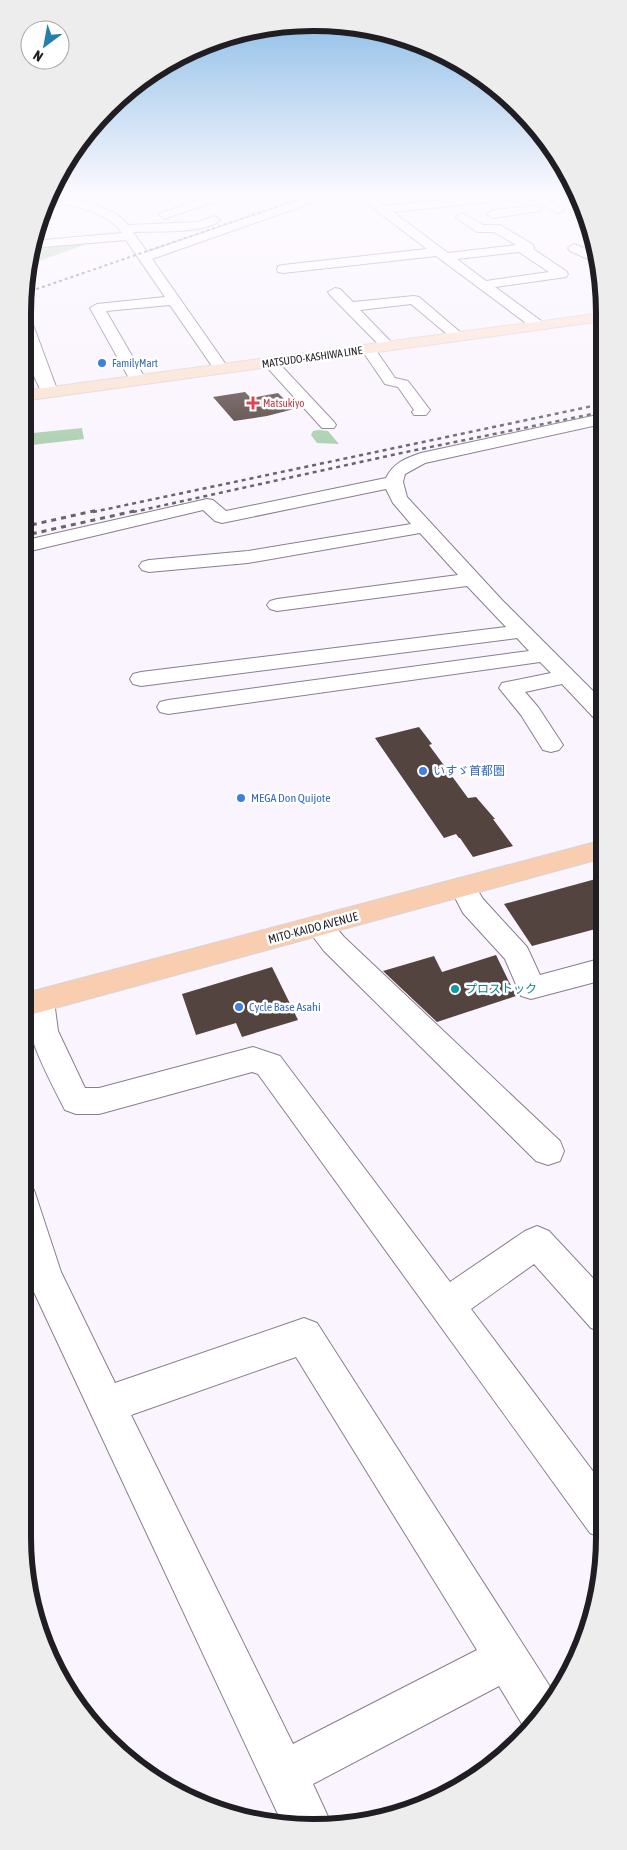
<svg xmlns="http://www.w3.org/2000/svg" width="627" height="1850" font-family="'Asap Condensed','Noto Sans JP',sans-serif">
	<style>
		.green { fill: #add0b0 }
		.building { fill: #544440 }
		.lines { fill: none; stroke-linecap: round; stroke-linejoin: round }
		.minor-casing { stroke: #887f8d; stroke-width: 2 }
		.major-casing { stroke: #d7d6d7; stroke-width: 2 }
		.highway-casing { stroke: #d7d6d7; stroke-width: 2 }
		.minor { fill: #fff; fill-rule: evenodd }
		.major { fill: #fbe1cf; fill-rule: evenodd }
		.highway { fill: #f9cdaf; fill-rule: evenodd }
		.rail-far2 { stroke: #68646c; stroke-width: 2; stroke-dasharray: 3 3; stroke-linecap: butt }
		.rail-far1 { stroke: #68646c; stroke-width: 2.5; stroke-dasharray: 4 4; stroke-linecap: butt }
		.rail { stroke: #68646c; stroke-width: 3; stroke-dasharray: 5 5; stroke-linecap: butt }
		.shop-dot { fill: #3f7fe0; stroke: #fff; stroke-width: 2 }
		.health-dot { fill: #e0444e; stroke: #fff; stroke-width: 2 }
		.culture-dot { fill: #0f9aa8; stroke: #fff; stroke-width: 2 }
		.labels { text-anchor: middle; stroke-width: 5; stroke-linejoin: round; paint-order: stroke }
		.far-street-label { font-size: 11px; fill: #201d23; stroke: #fff }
		.far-shop-label { font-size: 11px; fill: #366cbe; stroke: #fff; text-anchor: start }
		.far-health-label { font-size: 11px; fill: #be3a42; stroke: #fff; text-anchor: start }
		.shop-label { font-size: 12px; fill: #366cbe; stroke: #fff; text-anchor: start }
		.street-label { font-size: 12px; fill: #201d23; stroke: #fff }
		.culture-label { font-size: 12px; fill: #0d838f; stroke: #fff; text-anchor: start }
		.rim { fill: none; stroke: #201d23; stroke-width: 6 }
	</style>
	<rect width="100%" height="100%" fill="#faf4fe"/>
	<path class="green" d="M 99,241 L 99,243 L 87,244 L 39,261 L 33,246 Z
		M 82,428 L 84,439 L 23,446 L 23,434 Z
		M 319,430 L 328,431 L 339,444 L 317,443 L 311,435 L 313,431 Z"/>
	<path class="building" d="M 245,392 L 251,398 L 278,393 L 294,409 L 267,416 L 234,421 L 213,397 Z
		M 419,727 L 432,744 L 429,745 L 468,798 L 476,797 L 495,819 L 493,819 L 513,846 L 473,857 L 460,838 L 459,838 L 456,834 L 444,838 L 375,738 Z
		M 603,877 L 603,927 L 532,946 L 504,904 Z
		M 496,955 L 516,996 L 437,1022 L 383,971 L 434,956 L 442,972 Z
		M 272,967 L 298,1020 L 242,1037 L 236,1023 L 196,1035 L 182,994 Z"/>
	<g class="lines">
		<defs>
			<path id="minor" d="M 53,196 C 73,196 117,208 128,225 L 199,222 L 214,216 L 220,220 C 207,234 153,231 133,232 L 147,252 L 311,196 L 328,196 L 326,198 L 152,259 L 229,369 L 226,372 L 216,372 L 170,305 L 106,311 L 146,380 L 143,383 L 133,383 L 130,380 L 90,308 L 97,304 L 165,297 L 126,240 L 31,248 L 32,241 L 122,233 C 107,211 75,207 51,201 Z
				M 210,196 L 228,196 L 226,198 L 169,217 L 165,219 L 159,215 L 161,213 Z
				M 357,196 L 370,196 L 384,206 L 482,196 L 522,196 L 516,199 L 393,212 L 448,253 L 516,245 L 494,232 L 477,232 L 458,219 L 456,217 L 458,215 L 462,213 L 483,225 L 500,225 L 532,244 L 534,247 L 533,249 L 566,271 L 568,274 L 566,277 L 495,287 L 544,323 L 546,326 L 544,329 L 534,329 L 436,256 L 283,273 L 278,272 L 277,269 L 278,266 L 283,265 L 427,249 ZM 519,252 L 549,272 L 486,281 L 457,259 Z
				M 528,196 L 542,196 L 565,210 L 559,213 L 555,212 Z
				M 535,206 L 539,207 L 541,209 L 539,211 L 493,218 L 487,214 L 493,210 Z
				M 574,244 L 596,253 L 598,261 L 590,260 L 570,251 L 568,248 Z
				M 335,288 L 340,289 L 353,302 L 414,296 L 419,297 L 466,337 L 464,340 L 454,340 L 411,304 L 360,310 L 395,346 L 393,349 L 383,349 L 330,295 L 328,292 Z
				M 23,310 L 29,314 L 58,392 L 56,395 L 44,395 C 30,375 20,335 23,310 Z
				M 368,345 L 373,346 L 395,378 L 408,381 L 430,410 L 426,415 L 414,415 L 412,412 L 414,410 L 398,387 L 385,384 L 361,349 L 363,346 Z
				M 270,358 L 275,359 L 334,422 L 336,425 L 334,428 L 322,428 L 265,365 L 263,362 L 265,359 Z
				M 602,414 L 602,424 L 425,463 L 405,474 L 403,482 L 407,497 L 502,600 L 603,701 L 603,721 L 595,719 L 562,684 L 525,692 L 538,707 L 563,745 L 559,750 L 551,752 L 543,750 L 521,715 L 499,688 L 502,683 L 551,673 L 540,662 L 168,714 L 160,712 L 157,707 L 160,702 L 168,700 L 529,651 L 517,638 L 141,686 L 133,684 L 130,679 L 133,674 L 141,672 L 506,627 L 467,586 L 277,611 L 270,609 L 267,605 L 270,601 L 277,599 L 458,575 L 420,533 L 248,563 L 149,572 L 142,570 L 139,566 L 142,562 L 149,560 L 248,551 L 411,524 L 393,503 L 386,489 L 222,523 L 215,521 L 203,510 L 22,553 L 22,541 L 207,499 L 213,500 L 226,511 L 386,478 C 393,463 406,458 421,453 Z
				M 463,879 L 472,881 L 483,899 L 527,947 L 540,975 L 603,958 L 603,980 L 531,999 L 521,996 L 505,959 L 463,913 L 450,888 L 454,881 Z
				M 319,916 L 329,919 L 344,937 L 560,1141 L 564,1151 L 560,1161 L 548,1165 L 536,1161 L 324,951 L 305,926 L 309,919 Z
				M 39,990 L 49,993 L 54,1001 L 58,1031 L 85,1088 L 99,1088 L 253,1047 L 280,1056 L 450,1282 L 525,1231 L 537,1226 L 549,1231 L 604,1290 L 604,1333 L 591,1328 L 534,1264 L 471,1309 L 604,1486 L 604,1539 L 590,1533 L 258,1074 L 252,1072 L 99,1114 L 76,1114 L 65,1110 C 52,1084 15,1019 29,993 Z
				M 22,1186 L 34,1190 L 61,1272 L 115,1383 L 304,1318 L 317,1323 L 556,1696 L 525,1729 L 499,1686 L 313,1784 L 330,1821 L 283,1825 L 26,1275 L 22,1262 ZM 296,1357 L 477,1650 L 293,1744 L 131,1415 Z"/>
			<path id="major" d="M 602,313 L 602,321 L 22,401 L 22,391 Z"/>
			<path id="highway" d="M 603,840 L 603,858 L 22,1017 L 22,994 Z"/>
		</defs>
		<use href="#minor" class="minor-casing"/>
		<use href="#major" class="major-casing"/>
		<use href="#highway" class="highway-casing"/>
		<use href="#minor" class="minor"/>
		<use href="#major" class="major"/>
		<use href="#highway" class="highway"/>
		<path class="rail-far2" d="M 25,293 L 308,196"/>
		<path class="rail-far1" d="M 93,512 L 602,404
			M 133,512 L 406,452 L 602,412"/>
		<path class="rail" d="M 22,527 L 98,510
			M 22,536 L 139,510"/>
	</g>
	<linearGradient id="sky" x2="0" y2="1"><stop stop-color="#88bbe6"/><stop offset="0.43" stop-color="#fdfaff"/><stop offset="1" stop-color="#fdfaff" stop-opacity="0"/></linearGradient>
	<rect width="627" height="455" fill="url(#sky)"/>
	<g class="shop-dot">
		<circle cx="102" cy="363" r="5"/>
		<circle cx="423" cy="771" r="5"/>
		<circle cx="241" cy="798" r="5"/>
		<circle cx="239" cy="1007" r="5"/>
	</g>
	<path class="health-dot" d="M250.5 395.5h5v5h5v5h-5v5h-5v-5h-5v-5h5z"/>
	<circle class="culture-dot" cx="455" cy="989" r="5"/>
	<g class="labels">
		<g class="far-street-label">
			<text transform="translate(312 357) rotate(-8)" y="4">MATSUDO-KASHIWA LINE</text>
		</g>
		<g class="far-shop-label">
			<text x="112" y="367">FamilyMart</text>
		</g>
		<g class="far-health-label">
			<text x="263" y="407">Matsukiyo</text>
		</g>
		<g class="shop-label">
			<text x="433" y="775">いすゞ首都圏</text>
			<text x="251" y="802">MEGA Don Quijote</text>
			<text x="249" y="1011">Cycle Base Asahi</text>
		</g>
		<g class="street-label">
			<text transform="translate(313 928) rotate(-15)" y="4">MITO-KAIDO AVENUE</text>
		</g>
		<g class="culture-label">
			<text x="465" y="993">プロストック</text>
		</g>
	</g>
	<path d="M0 0H627V1850H0ZM313 31H314A282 282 0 0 1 596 313V1537A282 282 0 0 1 314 1819H313A282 282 0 0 1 31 1537V313A282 282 0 0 1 313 31Z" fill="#ededed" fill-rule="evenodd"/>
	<path class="rim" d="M313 31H314A282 282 0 0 1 596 313V1537A282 282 0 0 1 314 1819H313A282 282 0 0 1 31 1537V313A282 282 0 0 1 313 31Z"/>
	<g transform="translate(45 45) rotate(212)"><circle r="24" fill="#ffffff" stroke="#a6a5a7"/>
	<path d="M0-4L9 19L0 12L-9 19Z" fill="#257eac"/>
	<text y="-8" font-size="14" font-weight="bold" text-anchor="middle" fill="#201d23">N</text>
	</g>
</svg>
